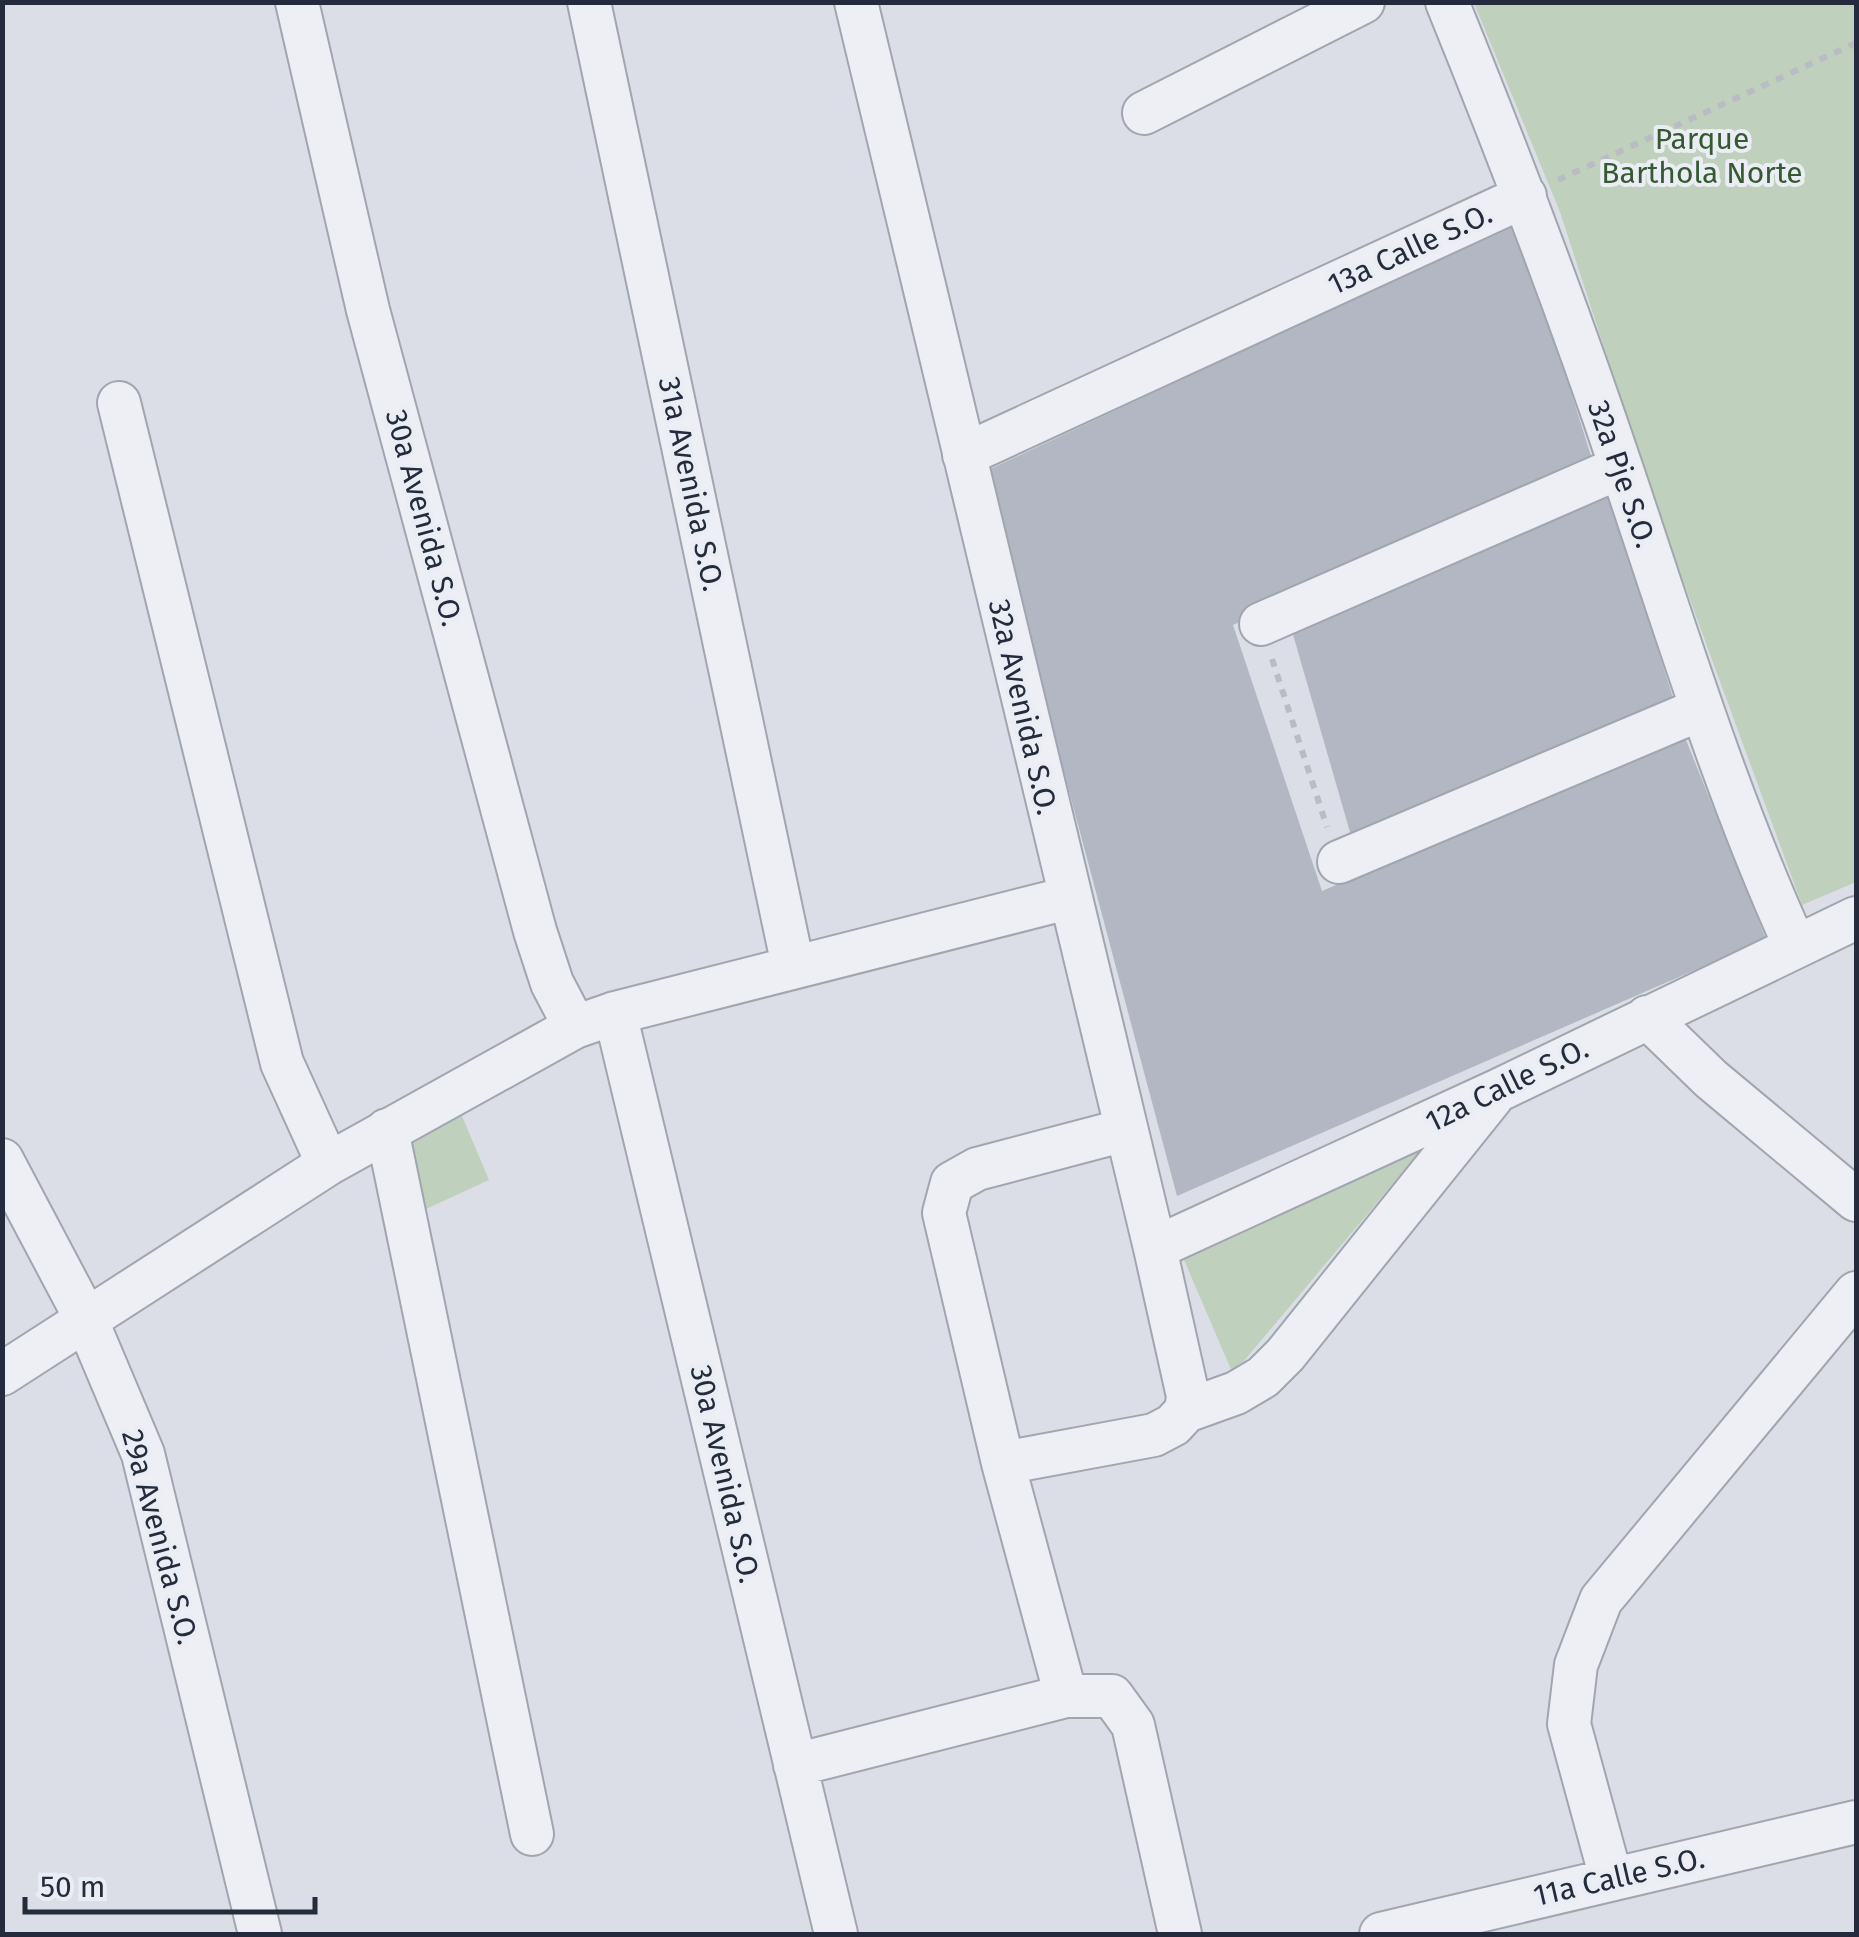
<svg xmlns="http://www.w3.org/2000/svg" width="1859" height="1937" font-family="'Fira Sans',sans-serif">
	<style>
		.green { fill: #bfd1bc }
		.building { fill: #b2b7c3 }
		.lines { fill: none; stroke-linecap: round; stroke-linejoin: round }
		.minor-casing { stroke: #a0a5b0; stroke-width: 46 }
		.path { stroke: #b9bcc5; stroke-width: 6; stroke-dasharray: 8 8; stroke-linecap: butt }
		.minor { stroke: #eeeff5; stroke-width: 42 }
		.labels { text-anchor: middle; stroke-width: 8; stroke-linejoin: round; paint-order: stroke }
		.park-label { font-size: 30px; fill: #355931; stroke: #eaedf4 }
		.street-label { font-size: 30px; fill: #242b3d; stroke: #eaedf4 }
	</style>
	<rect width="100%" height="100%" fill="#dbdee6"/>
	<path class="green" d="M 1474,3 L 1856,3 L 1856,882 L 1802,905 L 1656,507 L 1560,212 Z
		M 462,1116 L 489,1180 L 424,1210 L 411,1142 Z
		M 1428,1142 L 1233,1374 L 1181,1253 Z"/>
	<path class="building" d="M 1518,222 L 1591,456 L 1233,625 L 1322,891 L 1684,735 L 1766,939 L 1177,1196 L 984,472 Z
		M 1609,493 L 1674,701 L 1352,839 L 1292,631 Z"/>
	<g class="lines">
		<defs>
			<path id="minor" d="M 297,2 L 368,310 L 535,931 L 552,983 L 575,1027
				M 589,2 L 793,966
				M 856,2 L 1155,1248 L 1188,1396 L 1186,1411
				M 1447,2 C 1510,157 1569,312 1622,470 C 1676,630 1725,792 1795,946
				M 1144,113 L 1363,2
				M 119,403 L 282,1063 L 328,1164
				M 964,455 L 1525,196
				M 1261,624 L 1621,467
				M 1339,862 L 1701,709
				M 615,1013 L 836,1934
				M 1647,1017 L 1711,1079 L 1856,1200
				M 387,1130 L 532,1834
				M 2,1160 L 86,1319 L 143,1454 L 260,1934
				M 1155,1248 L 1497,1091 L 1856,918
				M 2,1374 L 328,1164 L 575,1027 L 615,1013 L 1068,898
				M 1003,1463 L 1154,1435 L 1173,1425 L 1186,1411 L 1236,1393 L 1263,1377 L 1285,1355 L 1492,1097
				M 1066,1696 L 1003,1463 L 944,1213 L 952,1183 L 977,1169 L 1125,1130
				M 795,1765 L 1066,1696 L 1112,1696 L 1133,1725 L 1180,1934
				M 1611,1878 L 1569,1724 L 1576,1665 L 1601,1600 L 1856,1293
				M 1381,1934 L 1856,1822"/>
		</defs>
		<use href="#minor" class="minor-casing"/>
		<path class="path" d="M 1558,180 L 1856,43
			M 1272,659 L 1327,827"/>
		<use href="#minor" class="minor"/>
	</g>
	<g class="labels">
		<g class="park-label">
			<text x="1702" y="149">Parque<tspan x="1702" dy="34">Barthola Norte</tspan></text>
		</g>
		<g class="street-label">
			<text transform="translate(1410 249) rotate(-25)" y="10">13a Calle S.O.</text>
			<text transform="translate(1622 474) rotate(71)" y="10">32a Pje S.O.</text>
			<text transform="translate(691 484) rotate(78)" y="10">31a Avenida S.O.</text>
			<text transform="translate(424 518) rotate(75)" y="10">30a Avenida S.O.</text>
			<text transform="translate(1023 707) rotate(77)" y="10">32a Avenida S.O.</text>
			<text transform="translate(1507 1085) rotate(-26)" y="10">12a Calle S.O.</text>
			<text transform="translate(725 1474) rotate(77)" y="10">30a Avenida S.O.</text>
			<text transform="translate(160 1537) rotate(75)" y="10">29a Avenida S.O.</text>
			<text transform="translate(1619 1877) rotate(-13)" y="10">11a Calle S.O.</text>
		</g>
	</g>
	<rect width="1859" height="1937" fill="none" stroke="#242b3d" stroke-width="10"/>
	<path d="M25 1897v15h290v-15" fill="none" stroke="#242b3d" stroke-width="5"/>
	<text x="40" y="1897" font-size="30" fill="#242b3d" stroke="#eaedf4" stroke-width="8" paint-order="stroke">50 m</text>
</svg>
